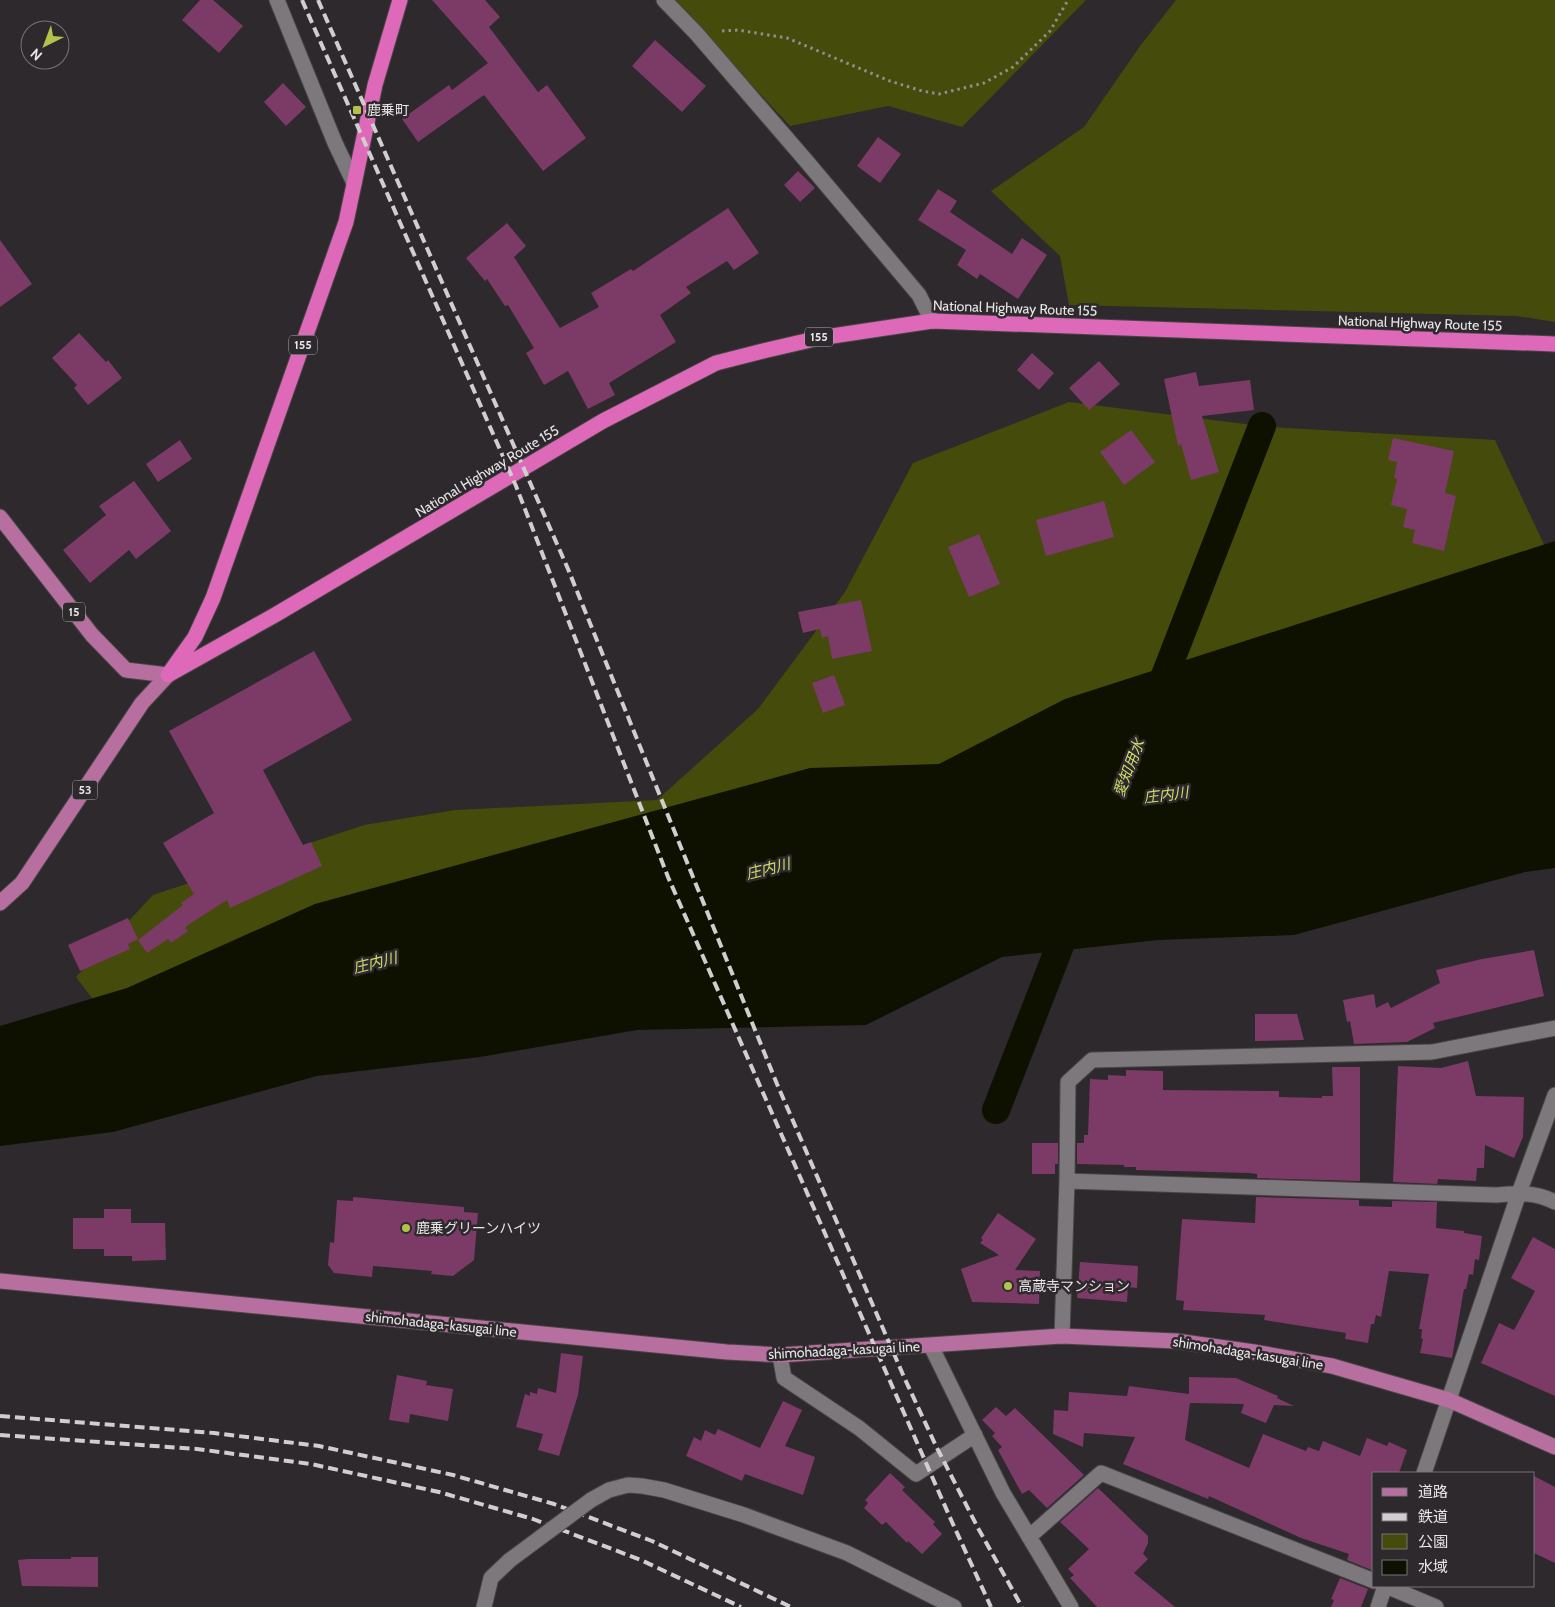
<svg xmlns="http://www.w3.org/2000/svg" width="1555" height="1607" font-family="Cabin,'Noto Sans JP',sans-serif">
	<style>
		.green { fill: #444b0b }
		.water { fill: #0f1100 }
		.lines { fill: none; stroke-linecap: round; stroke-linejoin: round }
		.canal { stroke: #0f1100; stroke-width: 28 }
		.building { fill: #7c3a67 }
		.minor-casing { stroke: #484546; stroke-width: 17 }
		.major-casing { stroke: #484546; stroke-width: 17 }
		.highway-casing { stroke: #484546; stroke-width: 17 }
		.path { stroke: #908d8f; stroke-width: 3; stroke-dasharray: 2.5 4; stroke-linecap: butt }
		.minor { stroke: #7d787b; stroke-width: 15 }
		.major { stroke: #b76fa0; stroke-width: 15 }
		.highway { stroke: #dd69b8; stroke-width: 15 }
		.rail { stroke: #d0cecf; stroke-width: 4; stroke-dasharray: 10 5; stroke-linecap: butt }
		.minor-bridge-casing { stroke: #484546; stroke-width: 17; stroke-linecap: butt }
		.minor-bridge { stroke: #7d787b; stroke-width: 15 }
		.poi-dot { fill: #b3c24b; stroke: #2d292c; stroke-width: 2 }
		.labels { text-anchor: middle; stroke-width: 5; stroke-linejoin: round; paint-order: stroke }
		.shield { fill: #2d292c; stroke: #afadae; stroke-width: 1 }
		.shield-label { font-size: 12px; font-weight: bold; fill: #e7e5e6 }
		.poi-label { font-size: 14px; fill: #e7e5e6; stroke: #2d292c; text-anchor: start }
		.street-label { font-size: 14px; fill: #e7e5e6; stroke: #2d292c }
		.water-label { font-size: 15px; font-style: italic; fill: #cfde6d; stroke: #2d292c }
	</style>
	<rect width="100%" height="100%" fill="#2d292c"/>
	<path class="green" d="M 672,0 L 1086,0 L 962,127 L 888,106 L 790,126 Z
		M 1176,0 L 1555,0 L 1555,322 L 1517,316 L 1069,305 L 1060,256 L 991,191 L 1084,127 L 1140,46 Z
		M 1069,402 L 1269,427 L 1495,440 L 1555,568 L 117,1031 L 76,977 L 153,895 L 364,825 L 455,810 L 657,800 L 758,709 L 845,592 L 913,463 Z"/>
	<path class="water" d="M 1555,541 L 1555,868 L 1525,872 L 1294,935 L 1158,940 L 1002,957 L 866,1025 L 637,1030 L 480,1057 L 317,1076 L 113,1132 L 0,1146 L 0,1026 L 127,988 L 315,904 L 810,768 L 939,764 L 1065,699 Z"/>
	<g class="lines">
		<path class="canal" d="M 1155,701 L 1262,426
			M 996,1110 L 1072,915"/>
	</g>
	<path class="building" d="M 200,0 L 213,0 L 243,26 L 219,53 L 182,20 Z
		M 432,0 L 485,0 L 500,17 L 489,27 L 538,92 L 547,85 L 586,138 L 543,171 L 484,95 L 418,142 L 402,119 L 449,85 L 452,90 L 488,63 Z
		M 655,40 L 706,86 L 682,112 L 632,66 Z
		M 283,83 L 306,107 L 286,126 L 264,102 Z
		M 878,137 L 901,154 L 880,183 L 857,166 Z
		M 798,171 L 815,188 L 800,202 L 784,185 Z
		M 938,189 L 957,201 L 950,212 L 1012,254 L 1022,238 L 1047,255 L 1018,299 L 980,274 L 977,279 L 957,265 L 966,250 L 918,220 Z
		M 728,208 L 759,253 L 734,270 L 727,261 L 686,287 L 691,293 L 660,315 L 676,342 L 609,383 L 615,395 L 588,409 L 568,371 L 544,385 L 526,353 L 534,348 L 508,305 L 505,306 L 487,279 L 485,281 L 466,258 L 507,223 L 526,246 L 514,257 L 560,328 L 599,307 L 591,293 L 631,269 L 633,271 Z
		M 0,240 L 32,284 L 0,307 Z
		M 79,333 L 106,362 L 108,360 L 122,378 L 88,405 L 74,388 L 77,385 L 52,358 Z
		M 1032,353 L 1054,373 L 1039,390 L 1017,370 Z
		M 1099,361 L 1120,384 L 1089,410 L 1069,388 Z
		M 1196,372 L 1199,386 L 1250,380 L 1254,410 L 1202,416 L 1219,472 L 1191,480 L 1181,444 L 1178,446 L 1164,379 Z
		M 1131,430 L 1155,462 L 1124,485 L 1100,452 Z
		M 1393,438 L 1454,451 L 1445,493 L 1456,496 L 1444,551 L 1412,543 L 1415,530 L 1403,527 L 1407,509 L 1391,505 L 1397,479 L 1394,478 L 1397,462 L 1388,460 Z
		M 180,440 L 192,459 L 158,482 L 146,464 Z
		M 134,481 L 171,531 L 136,559 L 129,550 L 90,583 L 63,550 L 106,515 L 99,506 Z
		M 1104,501 L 1114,537 L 1046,556 L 1036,520 Z
		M 979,534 L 1000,584 L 969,597 L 948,547 Z
		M 861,600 L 872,651 L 832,659 L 828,636 L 822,638 L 820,629 L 803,633 L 798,612 Z
		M 314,651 L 352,720 L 263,770 L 303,845 L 311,842 L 322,866 L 230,908 L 227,900 L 185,927 L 188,931 L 171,943 L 168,939 L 147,953 L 138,940 L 183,905 L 181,903 L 194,894 L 163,843 L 214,813 L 169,731 Z
		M 834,675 L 845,705 L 823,713 L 812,683 Z
		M 128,918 L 138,939 L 128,944 L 130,949 L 80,971 L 68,945 Z
		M 1534,950 L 1544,996 L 1433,1023 L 1435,1028 L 1407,1042 L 1354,1044 L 1350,1021 L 1347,1022 L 1343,1000 L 1374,994 L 1376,1008 L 1388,1002 L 1391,1008 L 1440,983 L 1436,970 L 1482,959 Z
		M 1255,1014 L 1297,1014 L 1304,1040 L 1255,1041 Z
		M 1468,1061 L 1476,1096 L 1524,1097 L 1523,1137 L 1514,1158 L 1485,1145 L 1484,1168 L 1477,1168 L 1476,1181 L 1438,1179 L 1437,1184 L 1393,1182 L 1398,1066 L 1441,1068 Z
		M 1332,1067 L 1360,1067 L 1360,1181 L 1257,1178 L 1257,1174 L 1249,1173 L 1136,1170 L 1136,1167 L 1124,1167 L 1124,1165 L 1077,1164 L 1077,1143 L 1084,1143 L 1084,1135 L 1088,1135 L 1090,1079 L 1108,1080 L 1108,1075 L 1126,1076 L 1126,1070 L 1163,1071 L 1163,1090 L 1279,1091 L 1279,1097 L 1322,1098 L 1322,1096 L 1333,1096 Z
		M 1032,1143 L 1058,1143 L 1058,1164 L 1055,1164 L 1055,1174 L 1032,1174 Z
		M 353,1197 L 464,1207 L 464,1212 L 478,1213 L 474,1260 L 453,1276 L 431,1274 L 432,1271 L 373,1266 L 372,1277 L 334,1273 L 328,1265 L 330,1242 L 334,1243 L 337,1200 L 353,1201 Z
		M 1256,1197 L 1359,1200 L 1359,1206 L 1392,1207 L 1392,1201 L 1437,1202 L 1436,1228 L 1464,1231 L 1464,1233 L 1482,1236 L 1479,1260 L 1475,1259 L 1473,1275 L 1469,1274 L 1466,1289 L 1464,1289 L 1452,1358 L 1420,1353 L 1423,1339 L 1421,1338 L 1422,1329 L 1419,1329 L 1429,1274 L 1389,1271 L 1381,1317 L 1376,1315 L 1374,1324 L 1371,1324 L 1368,1343 L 1345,1339 L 1346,1333 L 1264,1320 L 1265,1315 L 1183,1310 L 1184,1301 L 1176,1300 L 1182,1219 L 1255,1223 Z
		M 104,1209 L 131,1209 L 131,1223 L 165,1223 L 166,1260 L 132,1261 L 132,1256 L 104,1256 L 104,1249 L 73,1249 L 73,1218 L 104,1218 Z
		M 998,1213 L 1036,1239 L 1015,1270 L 1040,1271 L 1039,1304 L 972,1302 L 961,1269 L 999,1255 L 980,1243 L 983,1240 L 981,1238 Z
		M 1533,1237 L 1555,1249 L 1555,1396 L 1481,1363 L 1499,1323 L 1514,1330 L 1535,1291 L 1511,1278 Z
		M 1080,1262 L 1138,1266 L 1137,1288 L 1128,1287 L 1127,1302 L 1077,1298 Z
		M 561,1353 L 583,1356 L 578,1395 L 559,1456 L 538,1450 L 543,1434 L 516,1427 L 525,1394 L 530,1396 L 530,1392 L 537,1394 L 538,1388 L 556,1393 Z
		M 397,1375 L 427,1381 L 426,1385 L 453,1389 L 448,1421 L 410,1414 L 409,1423 L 389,1420 Z
		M 1189,1377 L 1236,1378 L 1278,1396 L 1277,1398 L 1294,1406 L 1274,1405 L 1266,1423 L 1241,1413 L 1244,1404 L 1190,1403 L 1185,1440 L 1249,1468 L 1263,1434 L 1306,1451 L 1308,1447 L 1319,1451 L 1323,1441 L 1360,1456 L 1367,1438 L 1387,1446 L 1389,1442 L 1407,1450 L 1399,1473 L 1374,1473 L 1374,1571 L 1347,1560 L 1349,1554 L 1301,1538 L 1209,1496 L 1208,1499 L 1123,1464 L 1135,1437 L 1084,1433 L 1083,1447 L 1053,1434 L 1054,1410 L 1068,1411 L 1069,1392 L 1127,1396 L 1129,1386 L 1189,1394 Z
		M 783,1401 L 802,1410 L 785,1446 L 815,1457 L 803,1495 L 745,1474 L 742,1481 L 686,1456 L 694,1437 L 701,1441 L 705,1430 L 715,1435 L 718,1429 L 760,1448 Z
		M 996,1407 L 1006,1416 L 1015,1408 L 1084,1475 L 1047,1508 L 1029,1490 L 1022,1494 L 998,1450 L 1002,1447 L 992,1436 L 995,1433 L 982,1420 Z
		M 890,1473 L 905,1487 L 902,1490 L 935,1522 L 933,1524 L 942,1534 L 922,1554 L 908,1541 L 907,1543 L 886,1522 L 882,1525 L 864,1508 L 868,1503 L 865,1500 Z
		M 1534,1476 L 1555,1487 L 1555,1563 L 1534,1553 Z
		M 1098,1488 L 1148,1536 L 1148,1543 L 1143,1554 L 1148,1559 L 1134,1573 L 1175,1607 L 1097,1607 L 1070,1578 L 1074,1575 L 1068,1569 L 1089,1549 L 1060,1522 Z
		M 71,1557 L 98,1557 L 98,1587 L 22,1586 L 18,1560 L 28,1559 L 71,1559 Z
		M 1340,1578 L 1368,1589 L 1361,1607 L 1331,1607 L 1334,1600 L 1331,1599 Z"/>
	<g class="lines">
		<defs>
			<path id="minor" d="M 277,0 L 335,143 L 354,183
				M 664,0 L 696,33 L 808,163 L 919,295 L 932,321
				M 1067,1181 L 1496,1195 C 1519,1193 1535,1192 1555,1202
				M 1062,1336 L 1067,1181 L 1068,1082 L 1092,1060 L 1432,1052 L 1555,1028
				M 931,1346 L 1003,1493 L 1071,1607
				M 780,1355 L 784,1378 L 859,1428 L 916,1474 L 975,1435
				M 1424,1473 L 1519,1193 L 1555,1095
				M 591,1500 L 609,1490 L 628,1485 L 642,1486 L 664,1490 L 744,1515 L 847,1553 L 954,1607
				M 1029,1537 L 1101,1473 L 1374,1581
				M 1386,1586 L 1436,1607
				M 484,1607 L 491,1578 L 510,1560
				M 1378,1607 L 1385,1586"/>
			<path id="major" d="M 0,517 L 92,635 L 126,670 L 168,675
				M 0,903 L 22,883 L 142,703 L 168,675
				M 0,1281 L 727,1352 L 780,1355 L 1062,1336 L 1176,1341 L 1254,1352 L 1332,1366 L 1449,1400 L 1555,1447"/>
			<path id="highway" d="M 170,672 L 195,637 L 213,598 L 346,222 L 375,85 L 400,0
				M 168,675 L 275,615 L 603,421 L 716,363 L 763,351 L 819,338 L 932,321 L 1555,344"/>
		</defs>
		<use href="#minor" class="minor-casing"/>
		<use href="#major" class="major-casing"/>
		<use href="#highway" class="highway-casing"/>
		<path class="path" d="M 722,31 L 738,30 L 787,38 L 890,81 L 922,91 L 939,94 L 984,83 L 1013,67 L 1050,31 L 1068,0"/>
		<use href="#minor" class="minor"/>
		<use href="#major" class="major"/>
		<use href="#highway" class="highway"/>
		<path class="rail" d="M 302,0 L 516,486 L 668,877 L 952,1522 L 991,1607
			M 318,0 L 568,569 L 777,1084 L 904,1377 L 936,1446 L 978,1528 L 1022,1607
			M 0,1416 L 214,1433 L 319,1446 L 453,1475 L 554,1504 L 652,1541 L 791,1607
			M 0,1435 L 197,1449 L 311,1464 L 439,1492 L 533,1519 L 641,1560 L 741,1607"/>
		<defs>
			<path id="minor-bridge" d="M 510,1560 L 591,1500"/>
		</defs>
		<use href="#minor-bridge" class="minor-bridge-casing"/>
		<use href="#minor-bridge" class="minor-bridge"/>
	</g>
	<g class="poi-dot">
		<rect x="352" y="105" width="10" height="10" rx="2.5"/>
		<circle cx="406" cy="1228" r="5"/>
		<circle cx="1008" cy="1286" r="5"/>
	</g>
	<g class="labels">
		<g class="shield">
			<rect x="805" y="327.5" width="28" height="19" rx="4"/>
			<rect x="289" y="335.5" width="28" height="19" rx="4"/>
			<rect x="63" y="602.5" width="22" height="19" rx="4"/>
			<rect x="72.5" y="780.5" width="25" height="19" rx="4"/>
		</g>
		<g class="shield-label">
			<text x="819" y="341">155</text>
			<text x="303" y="349">155</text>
			<text x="74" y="616">15</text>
			<text x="85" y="794">53</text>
		</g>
		<g class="poi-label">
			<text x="367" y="115">鹿乗町</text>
			<text x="416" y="1233">鹿乗グリーンハイツ</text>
			<text x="1018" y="1291">高蔵寺マンション</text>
		</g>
		<g class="street-label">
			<text transform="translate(1015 308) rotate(2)" y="5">National Highway Route 155</text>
			<text transform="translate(1420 323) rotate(2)" y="5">National Highway Route 155</text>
			<text transform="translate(487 471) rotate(-31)" y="5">National Highway Route 155</text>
			<text transform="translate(441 1324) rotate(6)" y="5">shimohadaga-kasugai line</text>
			<text transform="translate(844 1350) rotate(-3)" y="5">shimohadaga-kasugai line</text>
			<text transform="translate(1248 1353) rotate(9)" y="5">shimohadaga-kasugai line</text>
		</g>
		<g class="water-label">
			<text transform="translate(1129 768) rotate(-69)" y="5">愛知用水</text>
			<text transform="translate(1166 795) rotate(-7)" y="5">庄内川</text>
			<text transform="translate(768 869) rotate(-14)" y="5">庄内川</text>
			<text transform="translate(375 963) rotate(-14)" y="5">庄内川</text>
		</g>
	</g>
	<rect x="1372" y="1472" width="162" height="115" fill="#2d292c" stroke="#777476"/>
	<rect x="1382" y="1488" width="25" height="8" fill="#b76fa0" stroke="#777476"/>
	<text x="1418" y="1497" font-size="15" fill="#e7e5e6">道路</text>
	<rect x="1382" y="1513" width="25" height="8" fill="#d0cecf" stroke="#777476"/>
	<text x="1418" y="1522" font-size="15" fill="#e7e5e6">鉄道</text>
	<rect x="1382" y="1534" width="25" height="15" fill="#444b0b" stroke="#777476"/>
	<text x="1418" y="1547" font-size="15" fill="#e7e5e6">公園</text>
	<rect x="1382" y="1560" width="25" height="15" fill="#0f1100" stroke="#777476"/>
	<text x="1418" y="1572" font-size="15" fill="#e7e5e6">水域</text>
	<g transform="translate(45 45) rotate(222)"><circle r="24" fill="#2d292c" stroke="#777476"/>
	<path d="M0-4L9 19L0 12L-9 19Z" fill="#b3c24b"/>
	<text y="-8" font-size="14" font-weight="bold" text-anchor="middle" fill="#e7e5e6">N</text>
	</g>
</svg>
